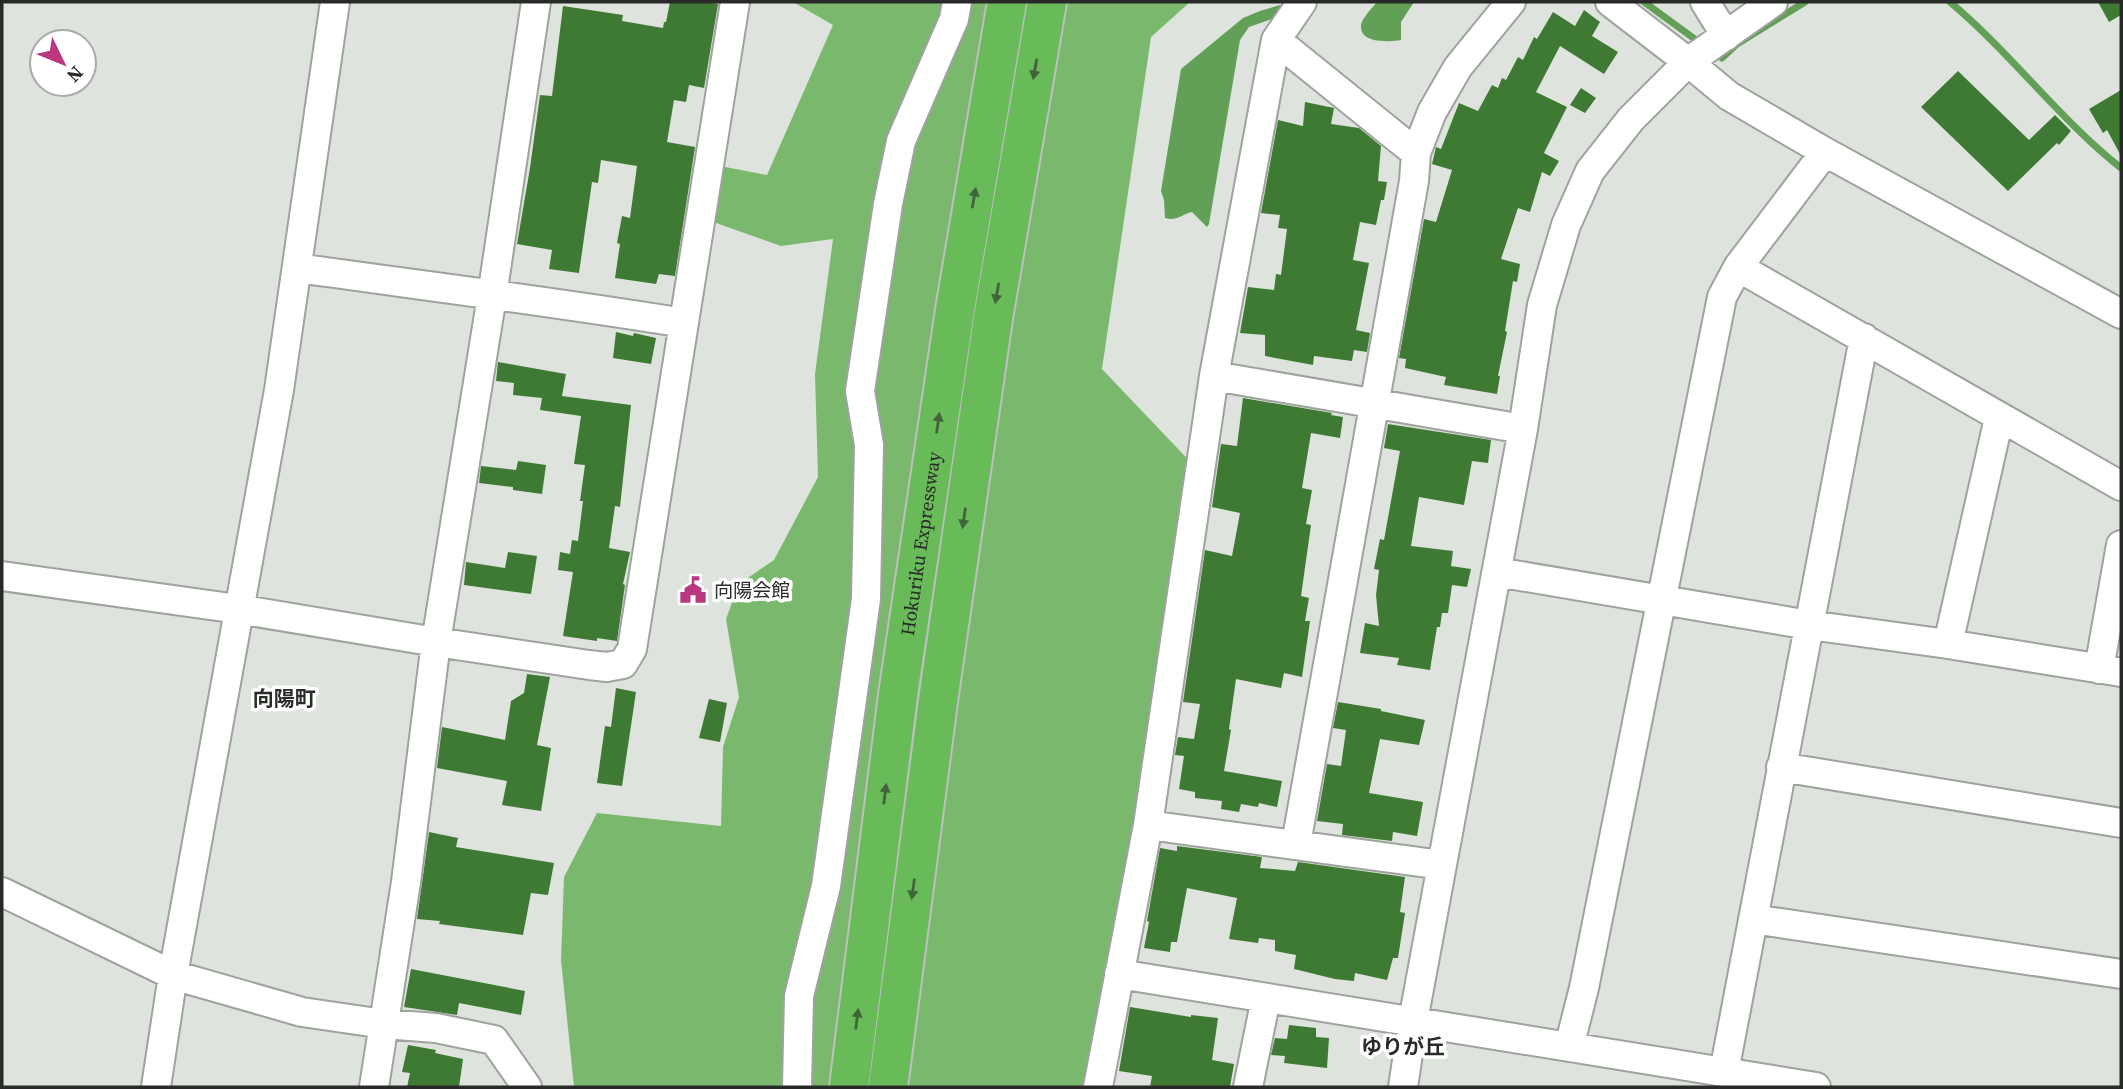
<svg xmlns="http://www.w3.org/2000/svg" width="2123" height="1089" font-family="'Source Serif 4','Noto Sans JP',serif">
	<style>
		.forest { fill: #7ab86e }
		.water { fill: #629f57 }
		.lines { fill: none; stroke-linecap: round; stroke-linejoin: round }
		.stream { stroke: #629f57; stroke-width: 7 }
		.building { fill: #3e7a33 }
		.minor-casing { stroke: #9ea39d; stroke-width: 32 }
		.highway-casing { stroke: #bebfbe; stroke-width: 42 }
		.minor { stroke: #fff; stroke-width: 28 }
		.highway { stroke: #68bb58; stroke-width: 38 }
		.oneway { fill: #42643b }
		.labels { text-anchor: middle; stroke-width: 7; stroke-linejoin: round; paint-order: stroke }
		.street-label { font-size: 19px; fill: #282a28; stroke: #fff }
		.poi-label { font-size: 19px; fill: #282a28; stroke: #fff; text-anchor: start }
		.neighbourhood-label { font-size: 21px; font-weight: bold; fill: #282c27; stroke: #fff }
	</style>
	<rect width="100%" height="100%" fill="#dee4dd"/>
	<path class="forest" d="M 793,2 L 1190,2 L 1151,37 L 1102,369 L 1200,472 L 1098,1087 L 574,1087 L 561,960 L 564,877 L 597,813 L 721,826 L 723,747 L 739,697 L 726,619 L 739,584 L 774,560 L 818,477 L 815,374 L 833,239 L 781,246 L 702,218 L 710,164 L 767,175 L 833,25 Z"/>
	<path class="water" d="M 1290,2 L 1321,2 L 1249,27 L 1240,40 L 1209,224 L 1207,227 L 1192,212 C 1182,214 1176,222 1165,218 L 1164,200 L 1161,191 L 1181,69 L 1243,18 L 1260,11 Z
		M 1377,2 L 1414,2 L 1401,22 L 1401,40 C 1390,42 1360,44 1361,26 C 1361,19 1373,7 1377,2 Z"/>
	<g class="lines">
		<path class="stream" d="M 1644,2 L 1703,45
			M 1950,2 C 2011,53 2059,119 2121,168
			M 1713,51 L 1722,58 L 1737,44 L 1805,2"/>
	</g>
	<path class="building" d="M 670,2 L 710,2 L 718,4 L 704,88 L 689,85 L 686,102 L 674,100 L 667,142 L 695,147 L 675,276 L 659,274 L 656,284 L 615,278 L 620,244 L 617,243 L 622,216 L 630,218 L 637,166 L 601,160 L 598,183 L 592,182 L 579,273 L 549,269 L 552,250 L 517,244 L 530,168 L 540,95 L 552,96 L 563,6 L 623,15 L 622,21 L 663,28 L 664,22 L 666,22 Z
		M 2098,2 L 2121,2 L 2121,15 L 2109,22 Z
		M 1584,10 L 1600,22 L 1592,36 L 1618,52 L 1604,74 L 1560,46 L 1536,92 L 1567,107 L 1544,153 L 1559,161 L 1550,176 L 1542,172 L 1530,212 L 1518,208 L 1501,259 L 1520,264 L 1517,282 L 1513,281 L 1505,331 L 1507,332 L 1498,376 L 1500,376 L 1497,394 L 1444,385 L 1446,377 L 1405,368 L 1406,359 L 1399,358 L 1424,219 L 1436,222 L 1452,170 L 1432,164 L 1436,147 L 1441,149 L 1459,103 L 1478,111 L 1492,85 L 1498,88 L 1502,78 L 1506,80 L 1518,57 L 1523,60 L 1534,37 L 1537,39 L 1553,12 L 1575,26 Z
		M 1958,71 L 2029,140 L 2055,115 L 2071,131 L 2059,145 L 2057,143 L 2008,191 L 1921,107 Z
		M 1581,88 L 1596,98 L 1585,113 L 1570,105 Z
		M 2121,90 L 2121,156 L 2107,130 L 2103,133 L 2089,109 Z
		M 1305,102 L 1334,108 L 1331,124 L 1359,128 L 1381,146 L 1378,181 L 1387,182 L 1384,200 L 1381,200 L 1376,225 L 1360,222 L 1353,260 L 1369,263 L 1356,330 L 1370,333 L 1367,352 L 1354,350 L 1352,361 L 1314,356 L 1313,365 L 1265,356 L 1265,335 L 1240,333 L 1248,287 L 1274,290 L 1276,274 L 1281,275 L 1287,229 L 1278,228 L 1280,215 L 1261,213 L 1278,120 L 1303,126 Z
		M 616,332 L 633,336 L 634,333 L 656,338 L 651,364 L 613,358 Z
		M 498,362 L 566,374 L 562,396 L 631,405 L 620,507 L 615,506 L 609,548 L 630,552 L 623,584 L 625,585 L 617,641 L 597,638 L 597,641 L 563,636 L 573,572 L 558,570 L 560,552 L 570,554 L 572,540 L 578,541 L 583,501 L 580,501 L 585,465 L 574,464 L 581,416 L 540,410 L 542,398 L 513,395 L 514,383 L 496,381 Z
		M 1243,398 L 1332,413 L 1331,415 L 1343,417 L 1340,438 L 1311,433 L 1302,488 L 1312,490 L 1306,524 L 1311,525 L 1301,596 L 1309,598 L 1305,621 L 1310,621 L 1302,677 L 1284,673 L 1281,688 L 1236,679 L 1229,729 L 1231,730 L 1224,771 L 1282,781 L 1277,807 L 1259,803 L 1258,807 L 1241,804 L 1239,812 L 1221,809 L 1222,801 L 1195,798 L 1195,792 L 1179,789 L 1184,756 L 1175,755 L 1178,737 L 1194,739 L 1200,704 L 1183,702 L 1205,550 L 1232,556 L 1240,513 L 1212,507 L 1221,444 L 1237,446 Z
		M 1388,424 L 1491,440 L 1488,463 L 1472,461 L 1464,505 L 1419,497 L 1411,546 L 1453,551 L 1451,566 L 1471,569 L 1467,587 L 1452,585 L 1448,613 L 1442,613 L 1440,627 L 1437,627 L 1430,670 L 1397,665 L 1399,658 L 1360,653 L 1365,623 L 1379,626 L 1376,595 L 1379,570 L 1374,569 L 1380,539 L 1384,540 L 1400,451 L 1384,448 Z
		M 518,461 L 546,465 L 542,494 L 513,490 L 513,487 L 479,483 L 481,466 L 516,470 Z
		M 508,552 L 537,556 L 531,594 L 464,585 L 466,562 L 505,568 Z
		M 527,674 L 550,677 L 537,745 L 551,748 L 541,811 L 502,805 L 507,781 L 437,768 L 442,727 L 505,740 L 511,701 L 524,693 Z
		M 616,688 L 636,692 L 622,786 L 597,783 L 605,726 L 611,727 Z
		M 709,699 L 727,703 L 720,742 L 699,738 Z
		M 1338,702 L 1381,709 L 1381,711 L 1425,720 L 1419,745 L 1380,739 L 1369,793 L 1423,802 L 1417,836 L 1393,832 L 1392,841 L 1342,835 L 1343,824 L 1317,821 L 1327,764 L 1341,766 L 1346,730 L 1333,728 Z
		M 429,832 L 458,838 L 456,847 L 554,863 L 548,895 L 531,893 L 523,935 L 439,924 L 440,921 L 417,919 Z
		M 1177,846 L 1262,857 L 1260,868 L 1295,871 L 1298,862 L 1405,877 L 1400,912 L 1405,913 L 1398,958 L 1393,958 L 1387,980 L 1355,973 L 1354,981 L 1335,979 L 1294,969 L 1296,955 L 1275,951 L 1275,940 L 1259,938 L 1258,943 L 1229,939 L 1237,898 L 1187,888 L 1177,942 L 1171,942 L 1170,952 L 1144,948 L 1149,922 L 1147,921 L 1160,848 L 1177,851 Z
		M 411,969 L 525,991 L 521,1015 L 459,1003 L 457,1015 L 404,1007 Z
		M 1130,1007 L 1191,1017 L 1191,1015 L 1218,1018 L 1212,1060 L 1234,1064 L 1230,1087 L 1150,1087 L 1152,1076 L 1119,1071 Z
		M 1289,1025 L 1316,1028 L 1316,1037 L 1329,1038 L 1327,1068 L 1284,1063 L 1285,1056 L 1271,1055 L 1275,1038 L 1287,1039 Z
		M 408,1045 L 436,1050 L 435,1053 L 463,1059 L 459,1087 L 407,1087 L 410,1073 L 402,1072 Z"/>
	<g class="lines">
		<defs>
			<path id="minor" d="M 1610,2 L 1688,62 L 1729,96 L 1825,152 L 2121,314
				M 1705,2 L 1726,36
				M 1276,40 L 1302,2
				M 1738,267 L 2121,486
				M 297,268 C 426,286 555,302 684,323
				M 1214,376 L 1523,429
				M 1497,572 L 1809,625 L 1948,644 L 2121,672
				M 2,576 L 238,609 L 436,642 L 589,665 L 607,667 L 623,664 L 632,649 L 735,2
				M 1948,644 L 1999,418
				M 2099,669 L 2121,545
				M 1781,767 L 2121,823
				M 1148,825 L 1442,865
				M 1296,844 L 1414,181 L 1416,153 L 1432,112 L 1458,67 L 1511,2
				M 2,892 L 173,975 L 302,1012 L 384,1024 L 436,1028 L 494,1040 L 527,1087
				M 1753,919 L 2121,974
				M 1119,974 L 1816,1087
				M 1569,1047 L 1584,988 L 1722,297 L 1738,267 L 1825,152
				M 1724,1072 L 1864,338
				M 156,1087 L 173,975 L 279,390 L 335,2
				M 374,1087 L 406,882 L 436,642 L 492,296 L 536,2
				M 797,1087 L 799,996 L 826,886 L 866,599 L 869,445 L 860,391 L 888,204 L 901,141 L 954,19 L 957,2
				M 1098,1087 L 1148,825 L 1214,376 L 1276,40 L 1416,153
				M 1248,1087 L 1266,998
				M 1403,1087 L 1413,1021 L 1523,429 L 1542,305 L 1566,225 L 1590,171 L 1631,119 L 1688,62 L 1773,2"/>
			<g id="highway">
				<path id="s1" d="M 849,1087 L 898,695 L 955,310 L 1007,2"/>
				<path d="M 888,1087 L 938,701 L 993,318 L 1047,2"/>
			</g>
		</defs>
		<use href="#minor" class="minor-casing"/>
		<use href="#highway" class="highway-casing"/>
		<use href="#minor" class="minor"/>
		<use href="#highway" class="highway"/>
	</g>
	<defs><path id="oneway-solid" d="M-6-.8H1V-3.2L6.5 0L1 3.2V.8H-6Z" transform="scale(1.75)"/></defs>
	<g class="oneway">
		<use href="#oneway-solid" transform="translate(1035 69) rotate(100)"/>
		<use href="#oneway-solid" transform="translate(974 198) rotate(-80)"/>
		<use href="#oneway-solid" transform="translate(997 293) rotate(100)"/>
		<use href="#oneway-solid" transform="translate(938 423) rotate(-82)"/>
		<use href="#oneway-solid" transform="translate(964 518) rotate(98)"/>
		<use href="#oneway-solid" transform="translate(885 794) rotate(-83)"/>
		<use href="#oneway-solid" transform="translate(913 889) rotate(98)"/>
		<use href="#oneway-solid" transform="translate(857 1019) rotate(-83)"/>
	</g>
	<defs>
		<symbol id="civic-bare" viewBox="-9 -9 18 18"><path d="M-.6-6.5H3V-4.5H.6V-3L4-1V1h2V6H-6V1h2V-1L-.6-3ZM-1.2 2.5V6h2.4V2.5Z" fill="#ba3880" stroke="#fff" stroke-width="2.5" paint-order="stroke"/></symbol>
	</defs>
	<g fill-rule="evenodd">
		<use href="#civic-bare" x="674" y="571" width="38" height="38"/>
	</g>
	<g class="labels">
		<g class="street-label">
			<text dy="7" stroke="none"><textPath href="#s1" startOffset="548">Hokuriku Expressway</textPath></text>
		</g>
		<g class="poi-label">
			<text x="714" y="597">向陽会館</text>
		</g>
		<g class="neighbourhood-label">
			<text x="284" y="706">向陽町</text>
			<text x="1403" y="1054">ゆりが丘</text>
		</g>
	</g>
	<rect width="2123" height="1089" fill="none" stroke="#282a28" stroke-width="7"/>
	<g transform="translate(63 63) rotate(133)"><circle r="33" fill="#ffffff" stroke="#a9aaa9" stroke-width="2"/>
	<path d="M0-5L12 26L0 18L-12 26Z" fill="#ba3880"/>
	<text y="-10" font-size="19" font-weight="bold" text-anchor="middle" fill="#282a28">N</text>
	</g>
</svg>
